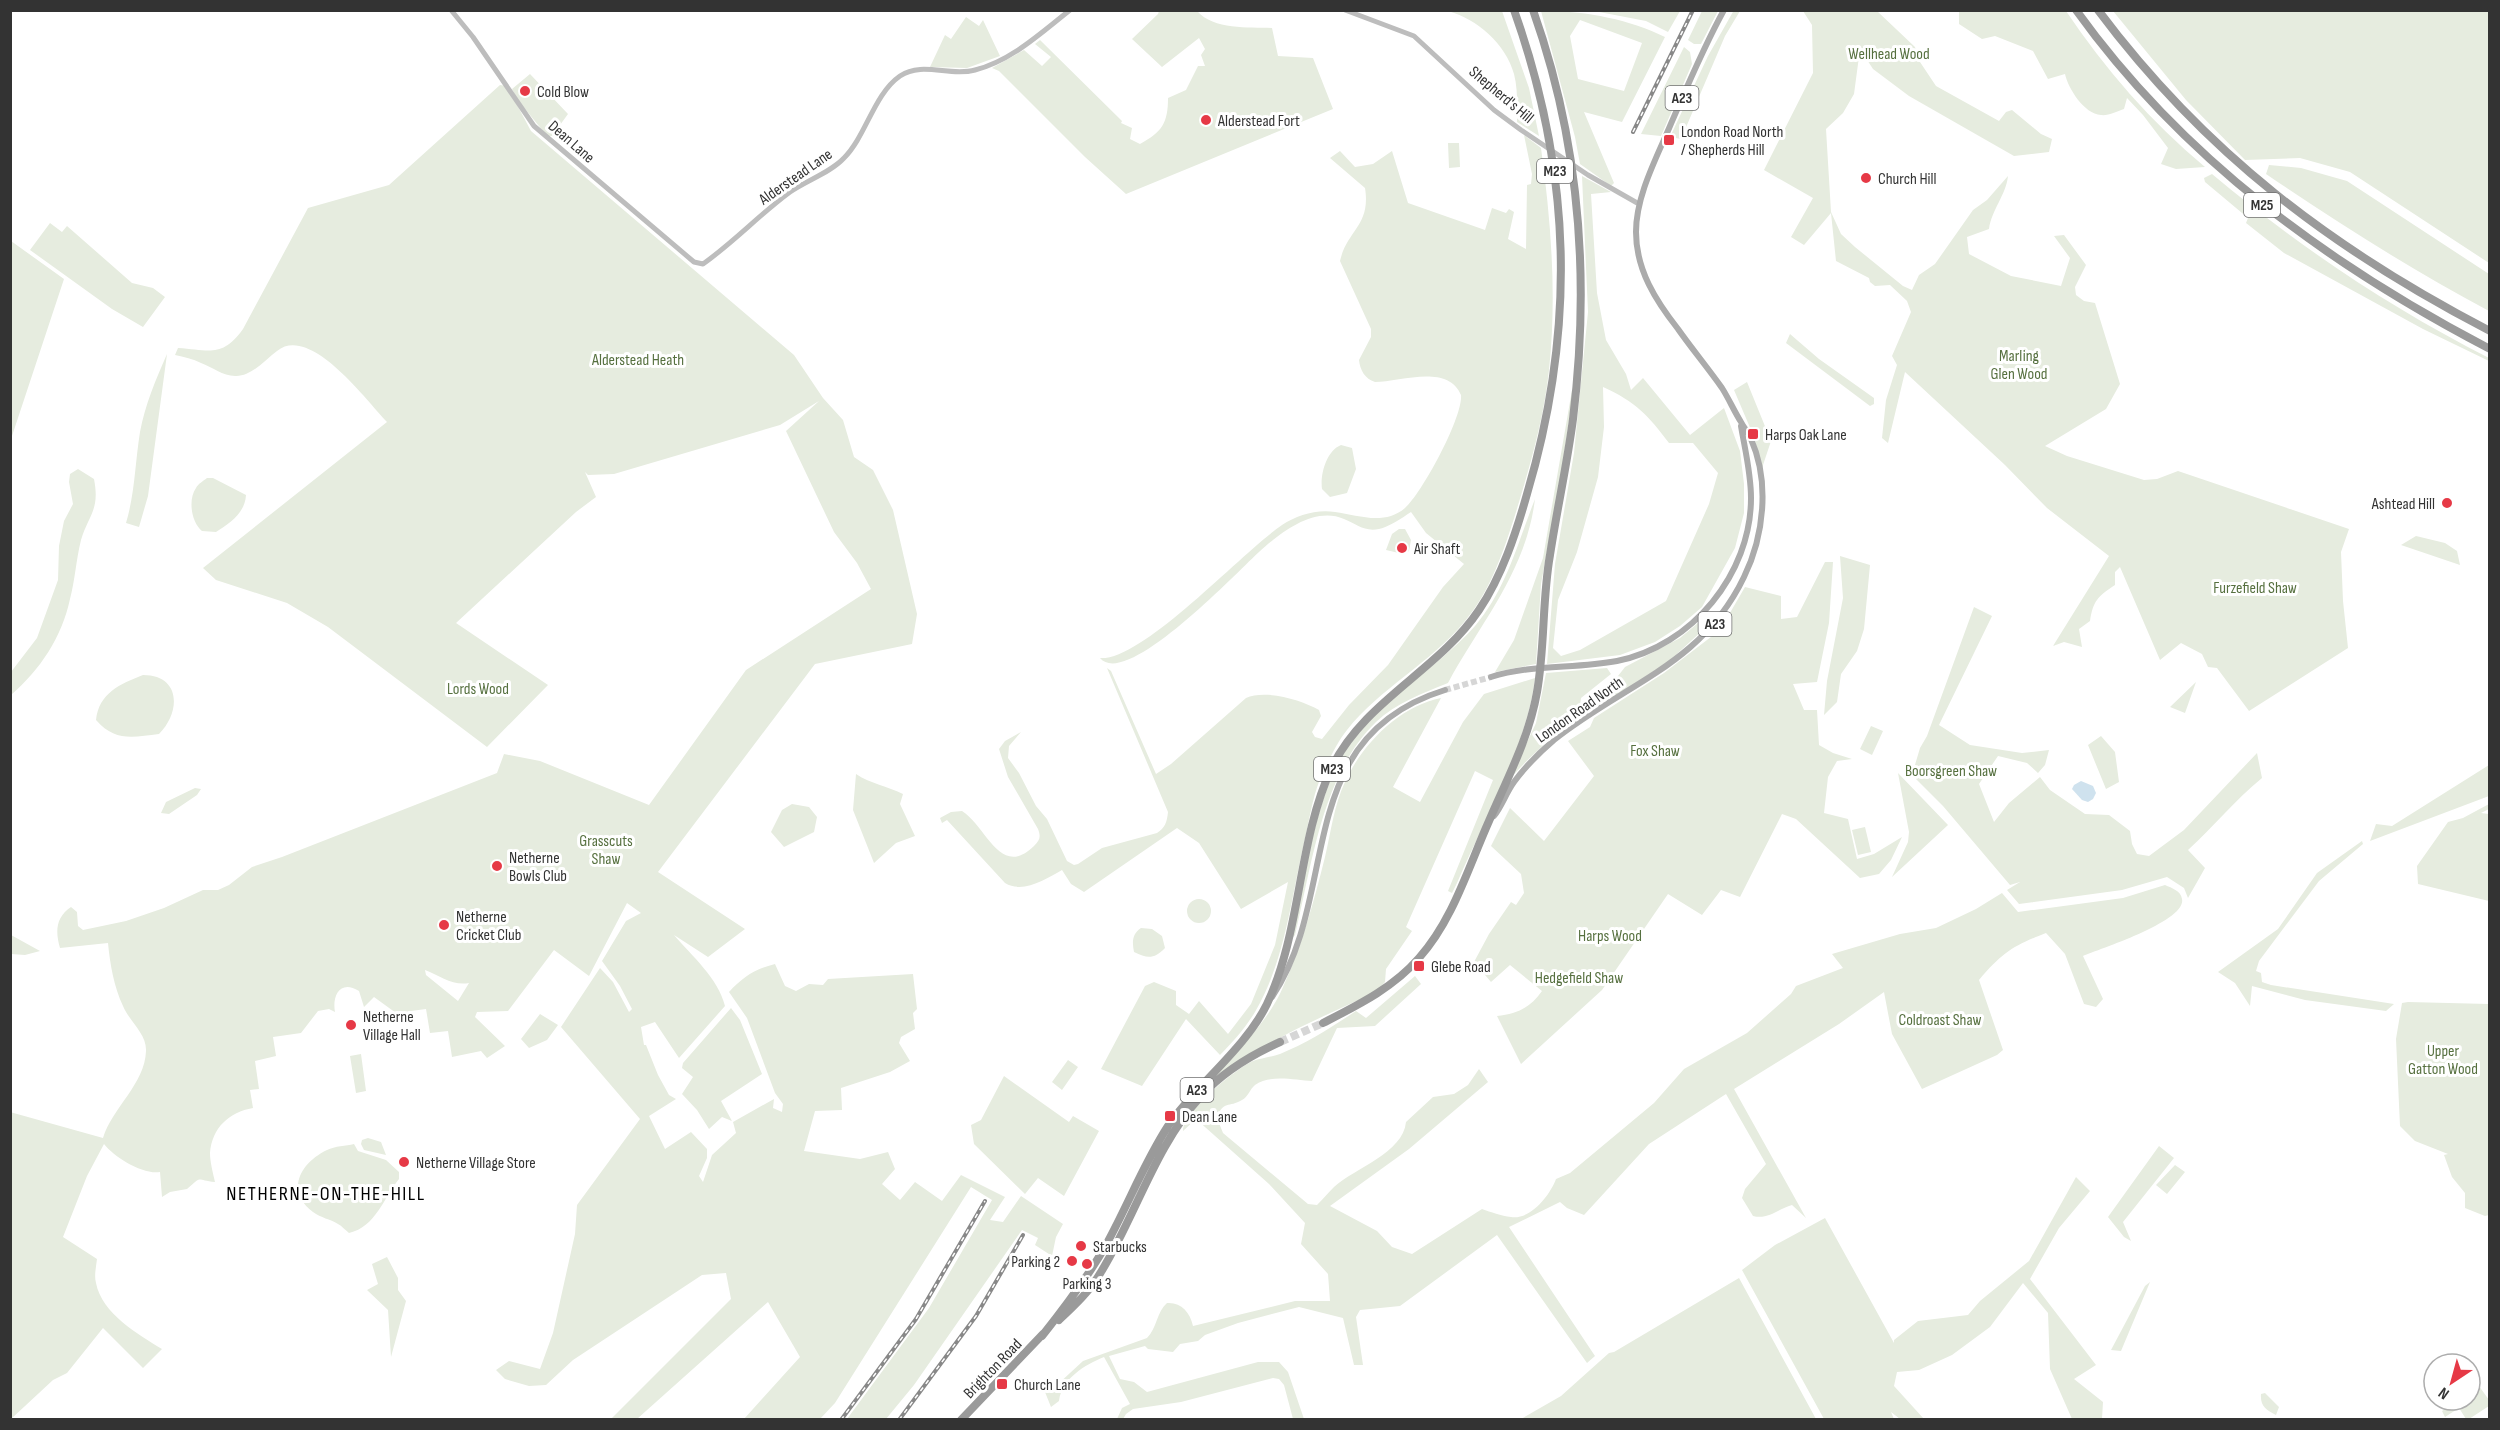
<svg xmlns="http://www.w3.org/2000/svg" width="2500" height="1430" font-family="'Sofia Sans Condensed',sans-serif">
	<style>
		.green { fill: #e6ecdf; fill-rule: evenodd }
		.water { fill: #cfe2ee }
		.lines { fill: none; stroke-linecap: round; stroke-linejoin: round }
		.primary-tunnel { stroke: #d6d6d6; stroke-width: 6; stroke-dasharray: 6 3; stroke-linecap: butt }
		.highway-tunnel { stroke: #d6d6d6; stroke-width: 8; stroke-dasharray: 8 4; stroke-linecap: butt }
		.secondary { stroke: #bdbdbd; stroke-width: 5 }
		.primary { stroke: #ababab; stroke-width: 6 }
		.highway { stroke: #9a9a9a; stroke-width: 8 }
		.rail-casing { stroke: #888; stroke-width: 4 }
		.rail { stroke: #fff; stroke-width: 1.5; stroke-dasharray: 4.5; stroke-linecap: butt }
		.poi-dot { fill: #e63946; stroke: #fff; stroke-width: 2 }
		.labels { text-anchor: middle; stroke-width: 6; stroke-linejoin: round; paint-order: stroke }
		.shield { fill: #fff; stroke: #707070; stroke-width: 1.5 }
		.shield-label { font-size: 15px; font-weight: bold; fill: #333 }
		.park-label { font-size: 16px; fill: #56703f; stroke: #fff }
		.poi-label { font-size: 16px; fill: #333; stroke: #fff; text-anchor: start }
		.street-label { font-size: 16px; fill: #333; stroke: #fff }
		.quarter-label { font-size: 20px; letter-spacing: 1.5px; fill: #000; stroke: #fff }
	</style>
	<rect width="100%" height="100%" fill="#fff"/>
	<path class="green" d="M 1734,10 L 1740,11 L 1725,36 L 1681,139 L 1670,137 L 1708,56 Z
		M 1159,11 L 1197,11 C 1214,30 1248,27 1272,28 L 1278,56 L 1313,58 L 1333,109 L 1126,194 L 1085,157 L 999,71 L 992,68 L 1024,50 L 1042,66 L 1051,57 L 1035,44 L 1040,40 L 1122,121 L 1121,123 L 1132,128 L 1130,139 L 1140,144 C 1162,132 1168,123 1168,98 L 1186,90 L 1198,66 L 1205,66 L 1201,55 L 1205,49 L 1199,38 L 1162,67 L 1132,39 L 1158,14 Z
		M 1448,11 L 1502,11 L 1529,88 L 1539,136 L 1517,122 C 1517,107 1518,89 1514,74 C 1506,44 1477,19 1448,11 Z
		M 1541,11 C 1582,10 1629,19 1665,37 L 1622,122 L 1584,112 L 1614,183 L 1611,186 L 1580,164 L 1575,137 ZM 1580,20 L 1642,43 L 1624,91 L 1578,79 L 1570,36 Z
		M 1594,11 L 1680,11 L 1668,32 L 1646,21 Z
		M 1702,11 L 1718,11 L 1701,44 L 1694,44 L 1688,40 Z
		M 1803,11 L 1877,11 L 1915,47 L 1918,59 L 1936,86 L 1999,121 L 2006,112 L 2012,110 L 2041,134 L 2052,139 L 2049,152 L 2014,156 L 1909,96 L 1873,69 L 1860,49 L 1854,94 L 1843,113 L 1826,129 L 1831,212 L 1841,234 L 1855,247 L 1903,286 L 1912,290 L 1919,275 L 1935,264 L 1973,210 L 1987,200 L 2008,176 C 2006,195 1992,209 1989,229 L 1967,237 L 1969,254 L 2011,276 L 2061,286 L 2070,258 L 2054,236 L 2064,235 L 2086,265 L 2075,287 L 2076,295 L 2084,301 L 2095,303 L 2120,384 L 2106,409 L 2045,446 L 2067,456 L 2144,480 L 2157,479 L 2178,471 L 2349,529 L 2341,552 L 2343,601 L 2348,648 L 2249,711 L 2217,668 L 2208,667 L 2202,654 L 2181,643 L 2160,660 L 2120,567 L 2115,572 L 2115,585 C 2098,596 2093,601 2090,621 L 2079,629 L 2082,647 L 2064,642 L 2053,646 L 2109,556 L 2047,508 L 2005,465 L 1905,372 L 1888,443 L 1882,438 L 1886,400 L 1897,365 L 1892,356 L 1911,312 L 1907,301 L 1890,285 L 1875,286 L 1870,282 L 1869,278 L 1836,261 L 1831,213 L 1804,245 L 1791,237 L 1813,198 L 1764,170 L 1813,73 L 1812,25 Z
		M 1959,11 L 2066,11 C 2105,69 2151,122 2205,167 L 2176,169 L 2161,164 L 2168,148 L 2143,115 L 2127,98 L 2124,109 C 2118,111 2108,116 2101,115 C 2084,114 2068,88 2065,74 L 2048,79 L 2033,51 L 1995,36 L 1982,39 L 1959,24 Z
		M 2113,11 L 2489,11 L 2489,263 L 2350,172 L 2300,158 L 2245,160 L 2186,100 Z
		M 966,17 L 979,26 L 983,20 L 1000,56 L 967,68 L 930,67 L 945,35 L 951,39 Z
		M 1684,47 L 1690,52 L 1692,64 L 1661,136 L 1641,134 Z
		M 530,74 L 568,114 L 552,136 L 547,136 L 517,99 L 512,89 Z
		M 500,85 L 507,86 L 531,131 L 794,355 L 823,398 L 843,420 L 854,457 L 873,470 L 893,510 L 917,614 L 912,644 L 815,664 L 658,872 L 745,929 L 708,957 L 674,935 C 692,956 718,978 725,1006 L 679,1058 L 655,1022 L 641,1027 L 644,1045 L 646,1045 L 658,1075 L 669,1095 L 676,1099 L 649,1116 L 665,1149 L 691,1132 L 707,1149 L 707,1158 L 699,1176 L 703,1182 L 712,1155 L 736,1133 L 733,1122 L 774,1099 L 773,1108 L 782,1112 L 783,1104 L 775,1093 L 747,1018 L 729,992 C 743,977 755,969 775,964 L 785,986 L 796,991 L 809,984 L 823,985 L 828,979 L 913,974 L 917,1009 L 913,1013 L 915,1029 L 901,1037 L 899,1043 L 910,1061 L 890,1072 L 841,1088 L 842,1110 L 815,1111 L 804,1151 L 860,1159 L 888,1152 L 895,1169 L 882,1184 L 900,1200 L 915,1182 L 942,1201 L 961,1175 L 1005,1197 L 990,1220 L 1003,1222 L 1021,1196 L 1063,1224 L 1056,1237 L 1052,1256 L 1035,1245 L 1038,1238 L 1022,1230 L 914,1385 L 886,1419 L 847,1419 L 929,1308 L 992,1200 L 971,1187 L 835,1403 L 820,1419 L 744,1419 L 800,1357 L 768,1302 L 637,1419 L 611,1419 L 731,1299 L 726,1273 L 702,1275 L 573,1360 L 546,1385 L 529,1386 L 505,1379 L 496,1370 L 509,1361 L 540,1369 L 553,1333 L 575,1234 L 577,1205 L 640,1119 L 561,1027 L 600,968 L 613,982 L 629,1012 L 632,1009 L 620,986 L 602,961 L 626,921 L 641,913 L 627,903 L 589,976 L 554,950 L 508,1011 L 477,1012 L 475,1017 L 505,1046 L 487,1058 L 481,1051 L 452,1057 L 448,1031 L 430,1033 L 426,1009 L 396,1013 L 374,997 L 364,1007 L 359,991 C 340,979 332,996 335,1012 L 329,1009 L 318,1011 L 301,1033 L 273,1037 L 276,1056 L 255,1061 L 259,1089 L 250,1090 L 253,1108 C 229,1112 212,1128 210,1153 C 210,1162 213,1173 215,1182 C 195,1180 203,1175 187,1189 L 170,1192 L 162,1197 L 160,1172 C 143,1175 114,1157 104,1144 L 87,1176 L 63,1237 L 97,1259 C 96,1267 94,1276 96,1283 C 102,1314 138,1334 162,1349 L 143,1368 L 103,1328 L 67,1373 L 53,1380 L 11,1419 L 10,1112 L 103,1138 C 112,1108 145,1084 146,1051 C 147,1034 129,1021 123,1006 C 114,987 110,964 108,943 L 60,948 C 55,931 56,917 71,907 L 77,912 L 78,926 L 83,930 L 126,921 L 164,908 L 203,890 L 218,890 L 229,885 L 252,867 L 282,857 L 497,773 L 504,754 L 540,761 L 649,805 L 746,670 L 871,589 L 857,563 L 834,532 L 786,431 L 819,401 L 780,425 L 614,474 L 588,475 L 585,472 L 596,497 L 576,512 L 456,623 L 548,685 L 487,747 L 328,627 L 287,603 L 216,580 L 203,568 L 387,422 C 366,400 310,324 277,351 C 265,360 251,377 235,376 C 223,376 212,367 201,363 C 193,359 184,357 175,355 L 178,348 C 210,350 222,358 243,329 L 308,208 L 389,185 ZM 425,970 C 440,976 453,986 469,983 L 458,1001 L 426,975 Z
		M 1524,135 L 1541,148 C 1551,221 1557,296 1549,370 C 1544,418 1530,466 1516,512 C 1504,550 1491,590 1465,621 C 1431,663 1380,688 1347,730 C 1335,745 1328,763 1320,779 C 1312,799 1309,822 1304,843 C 1291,899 1285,961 1255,1012 C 1246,1027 1233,1042 1220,1055 L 1186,1019 L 1142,1086 L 1101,1069 L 1145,986 L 1154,982 L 1176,991 L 1176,1005 L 1189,1014 L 1199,1001 L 1228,1034 L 1251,1004 L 1275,945 L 1288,882 L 1241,909 L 1199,843 L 1177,828 L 1084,892 L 1071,884 L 1062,870 C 1046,879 1023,894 1005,883 L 947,820 L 942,823 L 940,818 L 951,812 L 962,811 C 987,827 1000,879 1034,846 C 1040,840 1041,837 1038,829 L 1008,777 L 999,749 L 1005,741 L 1021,732 L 1009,746 L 1008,758 L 1019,773 L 1036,806 L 1047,819 L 1067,861 L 1074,865 L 1078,864 L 1102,848 L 1157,833 C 1165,828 1167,822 1168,812 L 1107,668 L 1111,671 L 1156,774 L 1171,764 L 1246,698 C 1265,689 1302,700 1319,710 L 1321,716 L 1312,732 L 1315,737 L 1322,739 L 1349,705 L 1388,665 L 1443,587 L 1464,564 L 1426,533 L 1411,512 C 1402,518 1389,527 1379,529 C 1364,532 1357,524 1344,519 C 1314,506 1280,533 1259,552 C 1238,571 1126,690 1100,658 C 1143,661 1243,551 1282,525 C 1297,515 1317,509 1335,512 C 1358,515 1384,526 1405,508 C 1422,493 1463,417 1461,395 C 1448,363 1399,382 1375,382 C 1365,379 1360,370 1359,360 L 1371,337 L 1371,329 L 1340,261 C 1347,230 1371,226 1365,188 L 1330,158 L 1340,151 L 1355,167 L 1373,164 L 1392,151 L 1408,203 L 1485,230 L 1492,208 L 1506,213 L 1509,209 L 1514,212 L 1508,239 L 1526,249 L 1527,185 L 1531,184 L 1532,174 Z
		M 1448,143 L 1459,143 L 1460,167 L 1449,168 Z
		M 2269,165 L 2301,168 L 2347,181 L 2489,274 L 2489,311 C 2412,270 2338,223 2266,174 Z
		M 2212,174 C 2298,246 2389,307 2489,358 L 2489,361 L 2423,329 L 2284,253 L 2246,223 L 2248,218 L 2205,182 L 2204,178 Z
		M 1582,176 L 1611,192 L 1591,194 L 1597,293 L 1606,340 L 1626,374 L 1631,390 L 1643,378 L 1690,435 L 1724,408 L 1740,451 L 1744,484 L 1744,513 L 1735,548 L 1702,607 L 1680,626 L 1655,642 L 1620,655 L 1547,664 L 1555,564 L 1574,453 L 1588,312 ZM 1603,387 C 1636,402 1648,415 1669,443 L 1693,443 L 1718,473 L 1709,504 L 1666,601 L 1580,650 L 1561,656 L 1553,648 L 1558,600 L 1577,552 L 1598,477 L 1604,427 Z
		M 50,223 L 62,232 L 67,226 L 132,283 L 153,288 L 165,297 L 143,327 L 112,309 L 30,250 Z
		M 11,241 L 64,279 L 11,439 Z
		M 1790,334 L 1819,359 L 1874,398 L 1874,404 L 1870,406 L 1786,343 Z
		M 167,354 L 148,496 L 139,527 L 126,523 C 135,493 135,463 140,432 C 145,405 156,379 167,354 Z
		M 1747,382 L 1771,441 L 1762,468 L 1754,437 L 1734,390 Z
		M 1572,390 L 1573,393 L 1561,475 L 1541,584 L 1536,664 L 1495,672 L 1514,640 L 1543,558 Z
		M 1341,445 L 1352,448 L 1356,469 L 1347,493 L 1330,497 L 1322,489 C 1320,475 1326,451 1341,445 Z
		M 78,469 L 94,479 C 100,510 89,514 81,540 C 76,560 75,580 70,599 C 62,637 40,670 11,695 L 11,672 L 37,638 L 58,580 L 59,546 L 64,521 L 73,504 L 69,482 L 70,474 Z
		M 207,478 L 213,478 L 246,495 C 245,513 230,523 216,532 L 202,531 C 191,522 188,499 196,488 C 198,484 203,481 207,478 Z
		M 1535,499 C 1526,572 1481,622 1448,683 C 1423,693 1396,703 1376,722 C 1322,774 1312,865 1295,935 L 1291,940 C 1304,884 1313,810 1340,760 C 1371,704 1433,673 1475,626 C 1506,590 1518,542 1535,499 Z
		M 1399,529 L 1405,529 L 1411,540 L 1409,551 L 1403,554 L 1386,550 L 1392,534 Z
		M 2416,536 L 2445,543 L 2457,551 L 2460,565 L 2401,545 Z
		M 1840,556 L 1870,565 L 1864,629 L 1857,651 L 1841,674 L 1837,702 L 1824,715 L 1827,681 L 1843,598 Z
		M 1825,562 L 1833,562 L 1829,623 L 1817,682 L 1793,684 L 1804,710 L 1817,710 L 1819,745 L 1833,753 L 1852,759 L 1837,761 L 1828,777 L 1824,813 L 1848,819 L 1857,859 L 1874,854 L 1902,837 L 1891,860 L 1879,874 L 1860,878 L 1796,819 L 1782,814 L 1740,897 L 1721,890 L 1702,915 L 1668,894 L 1602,990 L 1521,1064 L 1497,1016 C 1517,1014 1530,1008 1542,991 L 1510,965 L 1491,982 L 1474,962 L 1489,934 L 1511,902 L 1516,905 L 1524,893 L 1521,874 L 1491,846 L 1510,808 L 1544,841 L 1594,776 L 1568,741 L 1590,727 L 1594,718 L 1664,673 L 1720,630 L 1745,587 L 1781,596 L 1781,619 L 1797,617 Z
		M 1974,607 L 1992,616 L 1939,725 L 1970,745 L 2022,753 L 2049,750 L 2045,765 L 2038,773 L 2027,763 L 1998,756 L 1979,784 L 1994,822 L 2009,803 L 2040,777 L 2050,790 L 2085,814 L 2109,815 L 2130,831 L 2132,844 L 2137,854 L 2149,856 L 2184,830 L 2257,753 L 2262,778 C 2235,800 2213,827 2188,850 L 2205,868 L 2188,898 L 2184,888 L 2167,877 L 2122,890 L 2019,904 L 2007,890 L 2020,882 L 2010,885 L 1943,806 L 1912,775 L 1920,748 L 1927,736 Z
		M 1698,623 L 1704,629 L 1667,663 L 1591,711 L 1589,704 L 1595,696 L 1614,688 L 1618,676 L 1625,667 L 1680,638 Z
		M 1607,668 L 1611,674 L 1581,698 L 1580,706 L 1583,715 C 1555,733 1532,754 1510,779 L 1536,723 L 1546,673 Z
		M 143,675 C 181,675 181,712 159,734 C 133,737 115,742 96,720 C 99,693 120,684 143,675 Z
		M 1535,678 C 1527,746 1484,820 1457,883 L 1452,893 L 1448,891 L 1493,780 L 1475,771 L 1406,927 L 1412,931 L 1386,969 L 1385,982 L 1376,992 C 1316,1020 1256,1044 1205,1087 C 1231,1056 1267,1025 1283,987 C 1302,945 1314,901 1325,857 C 1331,832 1334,805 1345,782 C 1362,744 1400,706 1441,698 L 1393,787 L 1420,802 L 1463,722 L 1484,694 Z
		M 2196,682 L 2185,713 L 2170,707 Z
		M 1871,726 L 1883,731 L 1872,755 L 1860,749 Z
		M 2101,736 L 2115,752 L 2119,782 L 2106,789 L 2088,745 Z
		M 2489,765 L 2489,796 L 2370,841 L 2376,824 L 2392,826 Z
		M 1898,773 L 1948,825 L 1892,877 L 1908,842 L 1909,832 Z
		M 856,774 C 871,784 887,786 903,794 L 900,804 L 915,836 L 896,843 L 874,863 L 853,810 Z
		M 195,788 L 201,789 L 197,795 L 169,814 L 161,813 L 166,802 Z
		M 792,804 L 809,807 L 817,817 L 814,832 L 784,847 L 771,832 L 782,810 Z
		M 2489,804 L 2489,809 L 2481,813 L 2489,814 L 2489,901 L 2418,884 L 2417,866 L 2448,822 L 2463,818 Z
		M 1865,827 L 1871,852 L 1858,855 L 1852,830 Z
		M 2362,841 L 2363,844 L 2319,881 L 2259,961 L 2256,971 L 2261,973 L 2262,982 L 2271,985 L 2394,1004 L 2386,1011 L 2305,1000 L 2252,986 L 2250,1006 L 2235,983 L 2218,972 L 2278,929 L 2317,873 Z
		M 2165,885 C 2172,888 2181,891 2182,899 C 2187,921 2100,949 2083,956 L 2103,999 L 2096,1007 L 2084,1004 L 2065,954 L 2046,933 C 2013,946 2003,952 1979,980 L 2003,1050 L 1997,1055 L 1922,1089 L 1892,1034 L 1884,992 L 1839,1024 L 1734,1089 L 1806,1218 L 1792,1205 C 1778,1209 1768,1220 1753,1216 L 1742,1198 L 1745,1189 L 1766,1164 L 1726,1094 L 1649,1144 L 1584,1215 L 1567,1208 L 1560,1202 L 1509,1227 L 1595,1356 L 1587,1363 L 1497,1235 L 1400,1306 L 1360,1310 L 1356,1317 L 1363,1365 L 1354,1365 L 1343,1318 L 1299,1307 L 1238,1323 L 1205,1335 L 1198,1341 L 1180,1344 L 1173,1352 L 1148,1349 L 1145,1346 L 1109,1356 L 1120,1379 L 1134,1382 L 1147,1392 L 1258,1362 L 1279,1362 L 1288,1372 L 1304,1419 L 1293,1419 L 1284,1385 L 1279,1379 L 1273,1378 L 1181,1402 L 1133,1409 L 1126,1414 L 1123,1419 L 1117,1419 L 1122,1408 L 1130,1404 L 1104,1357 C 1085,1365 1062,1378 1059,1401 L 1051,1407 L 1045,1392 L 1057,1385 L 1083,1361 L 1147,1338 C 1157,1328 1157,1311 1167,1303 C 1181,1302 1190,1312 1193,1326 L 1295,1301 L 1330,1301 L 1328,1274 L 1301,1244 L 1305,1223 L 1269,1184 L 1196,1119 L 1183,1131 C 1183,1112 1235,1069 1253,1061 C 1261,1058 1271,1057 1280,1054 C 1307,1043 1332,1027 1356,1011 L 1366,1018 L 1415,976 L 1421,984 L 1375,1026 L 1337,1028 L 1312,1081 C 1295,1080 1269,1074 1255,1085 C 1250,1089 1248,1097 1242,1100 C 1229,1108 1223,1100 1217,1118 L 1223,1133 L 1308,1204 L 1317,1205 C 1323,1199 1328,1193 1334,1187 C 1355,1168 1403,1153 1406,1122 L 1433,1097 L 1454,1094 L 1468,1085 L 1479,1069 L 1488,1082 L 1409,1149 L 1330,1206 L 1377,1231 L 1392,1247 L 1412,1254 L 1482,1209 C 1491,1212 1501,1216 1511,1217 C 1531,1220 1550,1195 1556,1179 L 1570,1173 L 1654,1103 L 1684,1069 L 1747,1033 L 1791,994 L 1796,986 L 1843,968 L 1832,954 L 1900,934 L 1936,928 L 1976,909 L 2002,893 L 2018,912 L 2123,898 Z
		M1187 911a12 12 0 1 1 24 0a12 12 0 1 1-24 0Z
		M 1141,928 L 1152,929 L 1162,936 L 1165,948 C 1154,959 1148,959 1134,952 C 1132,942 1132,934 1141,928 Z
		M 11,935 L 40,951 L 25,955 L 11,954 Z
		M 2408,1002 L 2489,1004 L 2489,1215 L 2485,1216 L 2465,1208 L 2465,1193 L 2452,1177 L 2444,1155 L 2448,1154 L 2415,1141 L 2400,1126 L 2396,1039 L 2402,1003 Z
		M 731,1008 L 740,1020 L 762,1074 L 721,1101 L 732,1121 L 722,1117 L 709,1129 L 697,1110 L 682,1094 L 693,1077 L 682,1068 L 683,1063 Z
		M 540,1014 L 558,1025 L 547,1040 L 529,1048 L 521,1039 Z
		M 361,1054 L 366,1091 L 356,1093 L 350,1056 Z
		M 1068,1060 L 1078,1067 L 1062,1090 L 1052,1082 Z
		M 1004,1076 L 1069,1122 L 1073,1116 L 1099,1131 L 1064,1196 L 1038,1178 L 1025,1194 L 974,1144 L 971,1125 L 981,1120 Z
		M 368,1138 L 381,1142 L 386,1155 L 364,1150 L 361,1144 L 362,1140 Z
		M 354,1144 L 358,1151 L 386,1160 L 399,1172 L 399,1179 C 384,1197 376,1227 349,1233 C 345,1230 342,1226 338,1224 C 330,1219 321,1218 313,1212 C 285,1191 300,1163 327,1150 C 335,1146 346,1146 354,1144 Z
		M 2159,1146 L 2174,1158 L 2123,1222 L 2131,1241 L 2124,1237 L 2108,1217 Z
		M 2175,1165 L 2185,1172 L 2167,1194 L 2156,1185 Z
		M 2076,1177 L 2090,1191 L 2059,1228 L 2030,1279 L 2096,1365 L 2074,1379 L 2103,1402 L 2102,1419 L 2072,1419 L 2050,1369 L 2048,1313 L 2023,1283 L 1990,1327 L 1952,1355 L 1919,1370 L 1897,1372 L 1894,1386 L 1924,1419 L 1900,1419 L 1891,1412 L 1894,1419 L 1824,1419 L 1742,1270 L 1775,1245 L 1825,1218 L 1894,1343 L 1894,1340 L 1918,1321 L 1968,1315 L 1980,1301 L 2029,1261 Z
		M 387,1257 L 398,1278 L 398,1290 L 406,1301 L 391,1357 L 388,1310 L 367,1290 L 378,1284 L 372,1264 Z
		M 1739,1278 L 1816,1419 L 1521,1419 L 1561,1396 L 1609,1353 L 1614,1352 Z
		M 2150,1282 L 2121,1351 L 2111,1350 L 2145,1286 Z
		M 2479,1386 L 2489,1400 L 2489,1406 L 2469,1419 L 2466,1419 L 2459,1408 L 2445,1417 L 2442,1411 L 2458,1400 L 2470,1400 L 2470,1392 Z
		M 2265,1393 L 2279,1407 L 2276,1415 C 2266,1410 2260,1406 2261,1394 Z"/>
	<path class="water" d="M 2081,781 L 2093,786 L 2096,793 L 2093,799 L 2088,802 L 2082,800 L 2072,789 L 2074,785 Z"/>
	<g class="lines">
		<path class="primary-tunnel" d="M 1445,690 L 1491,677"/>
		<path class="highway-tunnel" d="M 1280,1042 L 1323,1023"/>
		<path class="secondary" d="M 451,10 L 473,37 L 534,126 L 694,262 L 703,264 C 734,242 760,214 790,192 C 807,180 830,173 844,158 C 866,136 874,94 900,76 C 922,61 950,77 975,70 C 1011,61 1041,33 1070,10
			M 1345,10 L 1414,36 L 1494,110 L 1521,130 L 1588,175 L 1639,204"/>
		<path class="primary" d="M 1491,677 C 1531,664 1575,669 1617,661 C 1692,646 1751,574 1751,498 C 1751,473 1745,450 1741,426
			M 1494,816 C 1502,806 1506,793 1514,782 C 1525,767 1540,752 1554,740 C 1624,684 1702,665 1744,577 C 1764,536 1770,482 1751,439 C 1749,433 1744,428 1741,422 C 1734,411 1729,399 1722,388 C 1708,368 1692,349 1678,329 C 1656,301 1636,270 1636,232 C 1636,196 1656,159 1670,126 C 1687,87 1703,48 1724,10
			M 1272,997 C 1342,893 1290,738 1445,690"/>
		<path class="highway" d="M 2076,10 C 2183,159 2329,265 2490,349
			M 2098,10 C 2205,153 2332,249 2490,331
			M 1323,1023 C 1358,1005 1393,988 1419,958 C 1453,920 1468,868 1489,821 C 1507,779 1529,738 1537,692 C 1545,647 1542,600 1550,555 C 1557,509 1567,465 1573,419 C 1590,280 1580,142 1533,10
			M 1059,1320 C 1075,1305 1090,1291 1101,1272 C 1136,1215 1155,1146 1201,1096 C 1222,1073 1251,1055 1280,1042
			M 1042,1336 C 1065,1307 1088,1277 1106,1245 C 1128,1205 1144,1163 1168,1126 C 1197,1084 1245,1049 1267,1004 C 1302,930 1297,842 1332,767 C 1365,700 1438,671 1479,610 C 1502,576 1516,533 1527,494 C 1576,328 1572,173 1514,10
			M 961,1420 L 1043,1334"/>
		<defs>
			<path id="rail" d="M 1633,132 L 1693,10
				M 841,1420 L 916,1319 L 985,1201
				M 899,1420 L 976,1316 L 1023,1235"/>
		</defs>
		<use href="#rail" class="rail-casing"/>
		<use href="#rail" class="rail"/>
	</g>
	<g class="poi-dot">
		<circle cx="525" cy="91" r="6"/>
		<circle cx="1206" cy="120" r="6"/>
		<rect x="1663" y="134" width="12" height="12" rx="3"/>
		<circle cx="1866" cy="178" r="6"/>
		<rect x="1747" y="428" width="12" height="12" rx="3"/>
		<circle cx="2447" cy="503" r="6"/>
		<circle cx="1402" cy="548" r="6"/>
		<circle cx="497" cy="866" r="6"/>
		<circle cx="444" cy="925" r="6"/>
		<rect x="1413" y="960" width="12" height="12" rx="3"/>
		<circle cx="351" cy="1025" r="6"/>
		<rect x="1164" y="1110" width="12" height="12" rx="3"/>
		<circle cx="404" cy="1162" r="6"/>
		<circle cx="1081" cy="1246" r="6"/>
		<circle cx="1072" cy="1261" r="6"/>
		<circle cx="1087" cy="1264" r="6"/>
		<rect x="996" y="1378" width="12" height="12" rx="3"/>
	</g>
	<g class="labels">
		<g class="shield">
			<rect x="1665.5" y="86" width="33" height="24" rx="4.5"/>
			<rect x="1537" y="159" width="36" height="24" rx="4.5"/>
			<rect x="2244" y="193" width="36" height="24" rx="4.5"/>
			<rect x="1698.5" y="612" width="33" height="24" rx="4.5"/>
			<rect x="1314" y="757" width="36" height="24" rx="4.5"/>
			<rect x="1180.5" y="1078" width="33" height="24" rx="4.5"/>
		</g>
		<g class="shield-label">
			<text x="1682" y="103">A23</text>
			<text x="1555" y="176">M23</text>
			<text x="2262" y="210">M25</text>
			<text x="1715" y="629">A23</text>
			<text x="1332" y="774">M23</text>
			<text x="1197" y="1095">A23</text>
		</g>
		<g class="park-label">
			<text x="1889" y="59">Wellhead Wood</text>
			<text x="2019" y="361">Marling<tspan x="2019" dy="18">Glen Wood</tspan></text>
			<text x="638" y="365">Alderstead Heath</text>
			<text x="2255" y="593">Furzefield Shaw</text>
			<text x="478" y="694">Lords Wood</text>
			<text x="1655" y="756">Fox Shaw</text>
			<text x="1951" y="776">Boorsgreen Shaw</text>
			<text x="606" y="846">Grasscuts<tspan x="606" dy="18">Shaw</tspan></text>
			<text x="1610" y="941">Harps Wood</text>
			<text x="1579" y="983">Hedgefield Shaw</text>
			<text x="1940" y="1025">Coldroast Shaw</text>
			<text x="2443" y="1056">Upper<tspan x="2443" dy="18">Gatton Wood</tspan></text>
		</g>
		<g class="poi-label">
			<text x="537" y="97">Cold Blow</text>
			<text x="1218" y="126">Alderstead Fort</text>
			<text x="1681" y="137">London Road North<tspan x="1681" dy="18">/ Shepherds Hill</tspan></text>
			<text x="1878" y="184">Church Hill</text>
			<text x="1765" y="440">Harps Oak Lane</text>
			<text x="2435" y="509" text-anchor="end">Ashtead Hill</text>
			<text x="1414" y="554">Air Shaft</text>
			<text x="509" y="863">Netherne<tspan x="509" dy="18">Bowls Club</tspan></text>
			<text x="456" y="922">Netherne<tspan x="456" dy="18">Cricket Club</tspan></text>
			<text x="1431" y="972">Glebe Road</text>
			<text x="363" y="1022">Netherne<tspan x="363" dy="18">Village Hall</tspan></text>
			<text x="1182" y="1122">Dean Lane</text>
			<text x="416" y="1168">Netherne Village Store</text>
			<text x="1093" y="1252">Starbucks</text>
			<text x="1060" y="1267" text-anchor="end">Parking 2</text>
			<text x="1087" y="1289" text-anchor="middle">Parking 3</text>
			<text x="1014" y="1390">Church Lane</text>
		</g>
		<g class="street-label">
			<text transform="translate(1502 94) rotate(40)" y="6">Shepherd's Hill</text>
			<text transform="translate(572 141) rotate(41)" y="6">Dean Lane</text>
			<text transform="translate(795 176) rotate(-35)" y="6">Alderstead Lane</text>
			<text transform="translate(1579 709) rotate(-35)" y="6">London Road North</text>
			<text transform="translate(992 1368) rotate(-46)" y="6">Brighton Road</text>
		</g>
		<g class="quarter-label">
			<text x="326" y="1200">NETHERNE-ON-THE-HILL</text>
		</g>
	</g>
	<rect width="2500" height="1430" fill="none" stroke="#333333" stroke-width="24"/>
	<g transform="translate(2452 1382) rotate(216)"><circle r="28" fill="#ffffff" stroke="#adadad" stroke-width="1.5"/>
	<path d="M0-4.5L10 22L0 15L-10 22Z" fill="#e63946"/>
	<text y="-9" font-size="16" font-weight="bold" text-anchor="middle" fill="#333333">N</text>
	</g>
</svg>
